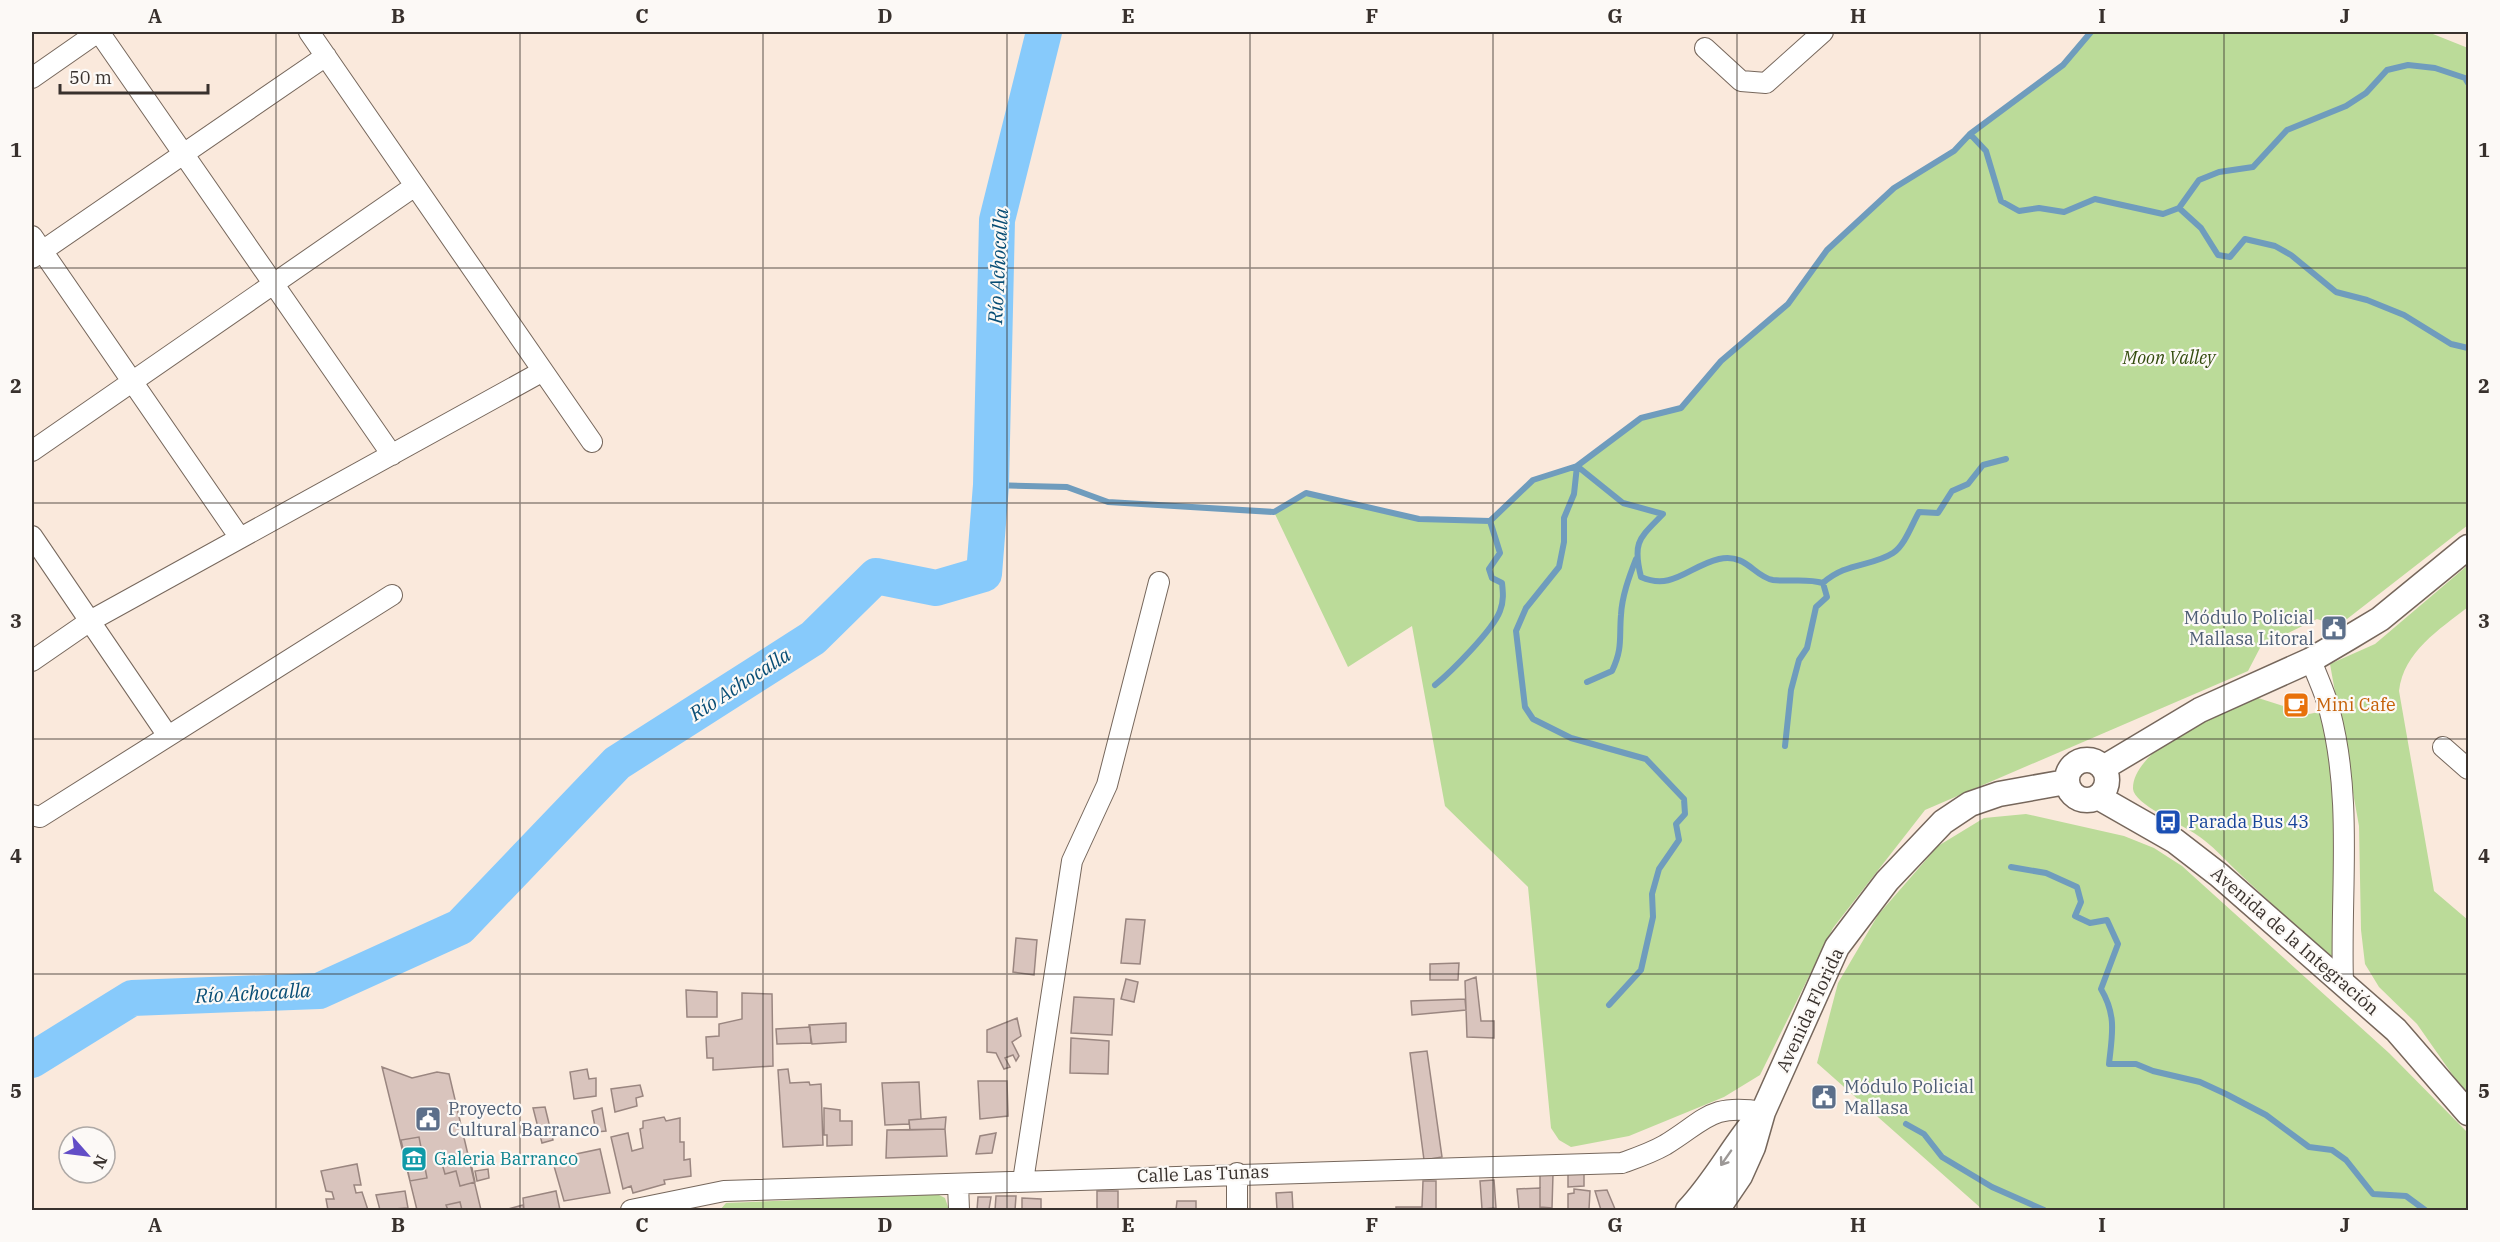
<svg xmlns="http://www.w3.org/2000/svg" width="2500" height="1242" font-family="'IBM Plex Serif',serif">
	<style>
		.green { fill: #bbdb99 }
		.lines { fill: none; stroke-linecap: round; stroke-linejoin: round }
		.stream { stroke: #6f9cbd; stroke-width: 6 }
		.river { stroke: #87cafb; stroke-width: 36 }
		.building { fill: #d9c4bd; stroke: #9a8680; stroke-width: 1.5 }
		.minor-casing { stroke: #76675c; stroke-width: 22 }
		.major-casing { stroke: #76675c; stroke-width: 27 }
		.minor { stroke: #fff; stroke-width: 20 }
		.major { stroke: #fff; stroke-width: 24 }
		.oneway { stroke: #9c9896 }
		.grid { fill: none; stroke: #38312d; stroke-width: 1.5; stroke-opacity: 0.55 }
		.labels { text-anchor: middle; stroke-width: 4.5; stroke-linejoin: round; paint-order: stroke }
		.park-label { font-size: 18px; font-style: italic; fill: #334c0e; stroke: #fcf9f6 }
		.service-label { font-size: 18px; fill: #4e5e75; stroke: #fcf9f6; text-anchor: start }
		.food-label { font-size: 18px; fill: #c56008; stroke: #fcf9f6; text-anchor: start }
		.transit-label { font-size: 18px; fill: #164399; stroke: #fcf9f6; text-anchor: start }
		.street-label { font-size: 18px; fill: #38312d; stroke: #fcf9f6 }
		.culture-label { font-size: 18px; fill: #0d838f; stroke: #fcf9f6; text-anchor: start }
		.water-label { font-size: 20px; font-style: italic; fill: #074d75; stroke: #fcf9f6 }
		.neatline { fill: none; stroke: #38312d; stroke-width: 2 }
		.grid-label { font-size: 20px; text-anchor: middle; font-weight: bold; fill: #38312d }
	</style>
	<rect width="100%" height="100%" fill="#fae9dc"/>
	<path class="green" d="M 2091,32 L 2428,32 L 2468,48 L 2468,525 L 2338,626 L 2317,619 L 2261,646 L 2248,671 L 1925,810 L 1833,928 L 1760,1075 L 1724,1097 L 1629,1136 L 1571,1147 L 1559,1140 L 1551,1128 L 1528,887 L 1445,806 L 1412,626 L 1348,667 L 1274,512 L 1306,493 L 1419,519 L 1490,521 L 1533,480 L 1577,466 L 1641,418 L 1682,408 L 1721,361 L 1788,304 L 1827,250 L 1894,188 L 1954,151 L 1970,134 L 2063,65 Z
		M 2468,565 L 2468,607 C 2439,630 2404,651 2399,691 L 2434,891 L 2468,920 L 2468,1097 L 2417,1024 L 2379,987 L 2365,964 L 2361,930 L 2359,826 L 2330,664 L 2375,644 Z
		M 2255,697 L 2309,714 L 2319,712 L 2327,726 L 2337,822 L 2332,926 L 2334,958 C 2302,932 2272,904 2242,876 C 2227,862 2212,844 2194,833 C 2181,824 2134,804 2133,789 C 2132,748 2222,711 2255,697 Z
		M 2026,814 L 2124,836 L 2154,848 L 2182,866 L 2389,1053 L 2468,1133 L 2468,1210 L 1983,1210 L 1817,1063 L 1838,983 L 1878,915 L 1938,846 L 1984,818 Z
		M 937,1194 L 945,1198 L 949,1210 L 720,1210 L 726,1203 Z"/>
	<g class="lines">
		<path class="stream" d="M 1970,134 L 2063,65 L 2091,32
			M 2179,208 L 2199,180 L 2219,172 L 2253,167 L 2287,130 L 2346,106 L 2366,93 L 2387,70 L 2408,65 L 2435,68 L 2465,78 L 2468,83
			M 1577,466 L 1574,494 L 1564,518 L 1564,542 L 1559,567 L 1526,608 L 1516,631 L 1525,707 L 1533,719 L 1571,738 L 1646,759 L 1684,799 L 1685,814 L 1676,824 L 1679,840 L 1659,869 L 1652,894 L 1653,917 L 1641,970 L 1609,1005
			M 1577,466 L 1623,503 L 1663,514 C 1640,538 1632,541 1641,577 C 1673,591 1689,566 1719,559 C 1747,553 1754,577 1773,580 C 1790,582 1806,578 1823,583 C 1846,562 1871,567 1893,553 C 1905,545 1912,524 1919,512 L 1938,513 L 1952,491 L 1968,484 L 1983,465 L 2006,459
			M 991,485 L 1067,487 L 1108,502 L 1274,512 L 1306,493 L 1419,519 L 1490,521 L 1533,480 L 1577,466 L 1641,418 L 1681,408 L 1721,361 L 1788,304 L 1827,250 L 1894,188 L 1954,151 L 1970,134 L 1986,151 L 2001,201 L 2019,211 L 2039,208 L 2064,212 L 2095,199 L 2163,214 L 2179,208 L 2201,228 L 2218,255 L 2230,257 L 2245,239 L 2275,246 L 2291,255 L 2336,292 L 2367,300 L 2404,315 L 2451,344 L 2468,348
			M 1587,682 L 1612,671 C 1623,648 1619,638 1621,615 C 1622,596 1629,577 1636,559
			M 1435,685 C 1451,672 1493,630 1500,611 C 1504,601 1503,592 1502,583 L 1492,578 L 1489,569 L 1500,553 L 1490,521
			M 1785,746 L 1791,690 L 1799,660 L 1807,648 L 1816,607 L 1827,597 L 1823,583
			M 2011,867 L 2046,873 L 2077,887 L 2081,902 L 2075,916 L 2090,923 L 2107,920 L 2118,944 L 2101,989 C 2117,1016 2112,1035 2109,1064 L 2136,1064 L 2153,1071 L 2200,1082 L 2226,1094 L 2266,1115 L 2309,1147 L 2332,1150 L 2346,1160 L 2373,1194 L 2406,1196 L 2425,1210
			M 1906,1124 L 1924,1134 L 1942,1157 L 1992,1187 L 2044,1210"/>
		<path class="river" d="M 32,1060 L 132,998 L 319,991 L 460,927 L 617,763 L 813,638 L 876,576 L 936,588 L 984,574 L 991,485 L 997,220 L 1044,32"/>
	</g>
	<path class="building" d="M 1126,919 L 1145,920 L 1140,964 L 1121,963 Z
		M 1016,938 L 1037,940 L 1034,975 L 1013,972 Z
		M 1459,963 L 1458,980 L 1430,980 L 1430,964 Z
		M 1476,977 L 1481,1021 L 1494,1021 L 1494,1038 L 1467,1037 L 1465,981 Z
		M 1126,979 L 1138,982 L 1134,1002 L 1121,999 Z
		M 686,990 L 717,992 L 717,1017 L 687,1017 Z
		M 742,993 L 772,994 L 773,1066 L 713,1070 L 713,1058 L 707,1058 L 706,1037 L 719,1036 L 719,1024 L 742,1019 Z
		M 1074,997 L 1114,999 L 1112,1035 L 1071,1033 Z
		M 1465,999 L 1466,1010 L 1412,1015 L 1411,1001 Z
		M 1017,1018 L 1021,1036 L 1012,1042 L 1019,1056 L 1016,1061 L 1013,1055 L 1005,1058 L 1010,1067 L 1004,1069 L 996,1053 L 987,1052 L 987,1030 Z
		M 846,1023 L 846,1042 L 812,1044 L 809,1025 Z
		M 810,1027 L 811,1043 L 777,1044 L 776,1029 Z
		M 1071,1038 L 1109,1041 L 1108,1074 L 1070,1073 Z
		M 1427,1051 L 1442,1157 L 1424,1160 L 1410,1053 Z
		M 382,1067 L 412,1078 L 437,1072 L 449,1074 L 481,1210 L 417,1210 Z
		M 587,1069 L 589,1079 L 596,1078 L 596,1096 L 574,1099 L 570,1072 Z
		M 788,1069 L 790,1083 L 809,1082 L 810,1085 L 821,1084 L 823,1145 L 783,1147 L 778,1070 Z
		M 978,1081 L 1007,1081 L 1008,1116 L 980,1119 Z
		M 919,1082 L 921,1119 L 909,1120 L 909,1124 L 885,1125 L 882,1083 Z
		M 640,1085 L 643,1096 L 636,1098 L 637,1106 L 615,1112 L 611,1089 Z
		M 545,1107 L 553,1140 L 542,1143 L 533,1108 Z
		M 602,1108 L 606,1131 L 596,1132 L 592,1111 Z
		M 824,1108 L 840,1110 L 840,1121 L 852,1121 L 852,1145 L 827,1146 L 827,1135 L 824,1135 Z
		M 664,1117 L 666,1121 L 680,1118 L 680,1142 L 684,1142 L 684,1160 L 690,1159 L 691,1176 L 664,1180 L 665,1184 L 633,1193 L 631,1186 L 623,1189 L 611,1137 L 628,1133 L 632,1151 L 643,1148 L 640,1129 L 643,1128 L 643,1121 Z
		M 946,1117 L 945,1129 L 910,1130 L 909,1120 Z
		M 945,1129 L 947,1156 L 886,1158 L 887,1130 Z
		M 996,1133 L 992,1153 L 976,1154 L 980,1136 Z
		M 419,1137 L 427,1178 L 410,1181 L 401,1140 Z
		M 600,1149 L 610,1193 L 564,1201 L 552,1159 Z
		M 469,1154 L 475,1182 L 460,1186 L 456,1171 L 445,1174 L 441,1160 Z
		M 357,1164 L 361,1185 L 354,1185 L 356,1193 L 362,1192 L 368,1210 L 328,1210 L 326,1199 L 334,1199 L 332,1192 L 326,1191 L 321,1171 Z
		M 488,1169 L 489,1178 L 477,1181 L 475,1171 Z
		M 1568,1172 L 1584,1172 L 1584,1186 L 1568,1187 Z
		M 1540,1173 L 1553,1174 L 1552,1208 L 1540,1207 Z
		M 1494,1180 L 1496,1208 L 1482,1209 L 1480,1181 Z
		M 1423,1181 L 1436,1181 L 1436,1210 L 1396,1210 L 1396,1207 L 1422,1207 Z
		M 1540,1188 L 1540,1210 L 1519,1210 L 1517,1189 Z
		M 1574,1189 L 1590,1191 L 1589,1209 L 1568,1210 L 1568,1194 L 1574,1193 Z
		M 1607,1190 L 1615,1209 L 1601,1210 L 1595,1191 Z
		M 405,1191 L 408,1208 L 380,1210 L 376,1195 Z
		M 556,1191 L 560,1210 L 524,1210 L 523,1198 Z
		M 1097,1191 L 1118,1191 L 1118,1210 L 1097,1210 Z
		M 1292,1192 L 1293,1210 L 1277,1210 L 1276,1193 Z
		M 996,1196 L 1016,1196 L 1015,1210 L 995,1210 Z
		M 978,1197 L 991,1197 L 989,1209 L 977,1210 Z
		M 1022,1198 L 1041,1199 L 1041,1210 L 1022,1210 Z
		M 1177,1201 L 1196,1201 L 1196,1210 L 1176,1210 Z
		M 460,1202 L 462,1210 L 448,1210 L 446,1205 Z
		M 523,1205 L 524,1210 L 508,1210 L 508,1209 Z"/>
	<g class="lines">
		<defs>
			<path id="minor" d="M 99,32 L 392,455
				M 309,32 L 592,442
				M 1705,48 L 1741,81 L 1766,83 L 1823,32
				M 32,78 L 98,32
				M 32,236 L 240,538
				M 32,258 L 326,56
				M 32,451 L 415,186
				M 32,536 L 168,736
				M 2311,660 C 2317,677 2326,694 2330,712 C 2353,800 2340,893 2343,983
				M 32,661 L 90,621 L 543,371
				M 2443,747 L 2468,769
				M 32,815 L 40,817 L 392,595
				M 1237,1173 L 1237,1210
				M 1023,1181 L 1072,861 L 1107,785 L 1159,582
				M 958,1184 L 959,1210
				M 631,1210 L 724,1191 L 1622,1163 C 1636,1158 1651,1153 1665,1145 C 1706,1120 1710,1103 1763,1112"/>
			<path id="major" d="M2067 780a20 20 0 1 1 40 0a20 20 0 1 1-40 0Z
				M 2103,768 L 2200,710 L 2311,660 L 2350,637 L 2380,619 L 2468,547
				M 2098,797 L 2175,841 L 2219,875 L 2396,1030 L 2468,1113
				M 1688,1210 C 1714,1183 1732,1148 1757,1118
				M 1717,1210 L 1740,1176 L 1753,1147 L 1763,1112 L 1837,947 L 1887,881 L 1943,822 L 1970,804 L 1999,794 L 2066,782"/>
		</defs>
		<use href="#minor" class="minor-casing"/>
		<use href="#major" class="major-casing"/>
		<use href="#minor" class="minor"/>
		<use href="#major" class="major"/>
	</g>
	<defs><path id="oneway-shaft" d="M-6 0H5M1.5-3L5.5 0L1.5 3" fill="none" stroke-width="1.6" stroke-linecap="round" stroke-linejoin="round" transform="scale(1.5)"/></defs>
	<use class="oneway" href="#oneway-shaft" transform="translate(1726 1158) rotate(125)"/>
	<path class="grid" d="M 276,32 L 276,1210M 520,32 L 520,1210M 763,32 L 763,1210M 1007,32 L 1007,1210M 1250,32 L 1250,1210M 1493,32 L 1493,1210M 1737,32 L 1737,1210M 1980,32 L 1980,1210M 2224,32 L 2224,1210M 32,268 L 2468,268M 32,503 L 2468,503M 32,739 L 2468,739M 32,974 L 2468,974"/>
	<defs>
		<symbol id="civic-square" viewBox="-11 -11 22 22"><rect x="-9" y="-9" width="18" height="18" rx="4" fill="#5c6f8a" stroke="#fcf9f6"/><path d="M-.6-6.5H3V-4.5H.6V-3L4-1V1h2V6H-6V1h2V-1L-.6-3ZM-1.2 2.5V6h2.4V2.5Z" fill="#fff"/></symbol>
		<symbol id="cafe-square" viewBox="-11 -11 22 22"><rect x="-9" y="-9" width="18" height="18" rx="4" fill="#e8710a" stroke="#fcf9f6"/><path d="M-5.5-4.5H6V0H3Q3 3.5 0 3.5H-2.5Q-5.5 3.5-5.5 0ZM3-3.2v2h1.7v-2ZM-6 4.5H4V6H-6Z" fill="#fff"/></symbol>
		<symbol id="bus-square" viewBox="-11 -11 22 22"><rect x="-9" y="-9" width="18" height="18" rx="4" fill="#1a4fb4" stroke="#fcf9f6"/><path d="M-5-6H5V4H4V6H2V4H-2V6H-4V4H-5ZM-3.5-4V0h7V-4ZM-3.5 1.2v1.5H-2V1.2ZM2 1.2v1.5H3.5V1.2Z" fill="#fff"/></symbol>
		<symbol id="museum-square" viewBox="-11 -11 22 22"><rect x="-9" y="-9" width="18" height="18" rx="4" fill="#0f9aa8" stroke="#fcf9f6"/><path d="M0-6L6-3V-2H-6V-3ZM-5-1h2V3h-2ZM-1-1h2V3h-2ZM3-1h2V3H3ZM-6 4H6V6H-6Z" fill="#fff"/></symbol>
	</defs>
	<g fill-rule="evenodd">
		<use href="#civic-square" x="2319" y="613" width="30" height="30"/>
		<use href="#cafe-square" x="2281" y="690" width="30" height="30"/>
		<use href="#bus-square" x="2153" y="807" width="30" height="30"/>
		<use href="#civic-square" x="1809" y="1082" width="30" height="30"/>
		<use href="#civic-square" x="413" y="1104" width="30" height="30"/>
		<use href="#museum-square" x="399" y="1144" width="30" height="30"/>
	</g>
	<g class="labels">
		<g class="park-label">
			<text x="2169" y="364">Moon Valley</text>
		</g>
		<g class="service-label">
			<text x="2314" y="624" text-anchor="end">Módulo Policial<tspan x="2314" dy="21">Mallasa Litoral</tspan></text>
			<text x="1844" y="1093">Módulo Policial<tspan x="1844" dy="21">Mallasa</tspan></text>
			<text x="448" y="1115">Proyecto<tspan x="448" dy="21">Cultural Barranco</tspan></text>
		</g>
		<g class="food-label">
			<text x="2316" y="711">Mini Cafe</text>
		</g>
		<g class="transit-label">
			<text x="2188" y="828">Parada Bus 43</text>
		</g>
		<g class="street-label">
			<text transform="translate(2295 941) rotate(41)" y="6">Avenida de la Integración</text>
			<text transform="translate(1810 1010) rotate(-65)" y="6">Avenida Florida</text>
			<text transform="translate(1203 1174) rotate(-2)" y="6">Calle Las Tunas</text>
		</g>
		<g class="culture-label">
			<text x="434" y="1165">Galeria Barranco</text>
		</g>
		<g class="water-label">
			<text transform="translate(998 266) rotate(-87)" y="7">Río Achocalla</text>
			<text transform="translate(740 684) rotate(-33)" y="7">Río Achocalla</text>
			<text transform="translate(253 993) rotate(-3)" y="7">Río Achocalla</text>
		</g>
	</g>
	<rect width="2500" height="1242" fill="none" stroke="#fcf9f6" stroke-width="66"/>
	<g transform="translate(87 1155) rotate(118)"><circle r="28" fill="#fcf9f6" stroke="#aea9a6" stroke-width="1.5"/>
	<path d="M0-4.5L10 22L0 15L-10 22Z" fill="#624dc6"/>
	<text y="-9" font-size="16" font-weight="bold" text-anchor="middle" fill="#38312d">N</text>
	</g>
	<path d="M60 84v9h148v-9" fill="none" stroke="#38312d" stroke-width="3"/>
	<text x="69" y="84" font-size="18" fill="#38312d" stroke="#fcf9f6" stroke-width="4.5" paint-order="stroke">50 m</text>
	<rect x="33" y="33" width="2434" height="1176" class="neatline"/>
	<g class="grid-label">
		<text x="155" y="23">A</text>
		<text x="398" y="23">B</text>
		<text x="642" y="23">C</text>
		<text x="885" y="23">D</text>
		<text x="1128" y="23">E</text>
		<text x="1372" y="23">F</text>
		<text x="1615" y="23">G</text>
		<text x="1858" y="23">H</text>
		<text x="2102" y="23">I</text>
		<text x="2345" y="23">J</text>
		<text x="16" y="157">1</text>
		<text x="2484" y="157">1</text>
		<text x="16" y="393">2</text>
		<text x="2484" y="393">2</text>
		<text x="16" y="628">3</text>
		<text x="2484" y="628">3</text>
		<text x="16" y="863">4</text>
		<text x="2484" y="863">4</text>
		<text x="16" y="1098">5</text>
		<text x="2484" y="1098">5</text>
		<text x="155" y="1232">A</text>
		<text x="398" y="1232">B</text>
		<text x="642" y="1232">C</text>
		<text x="885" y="1232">D</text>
		<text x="1128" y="1232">E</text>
		<text x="1372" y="1232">F</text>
		<text x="1615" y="1232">G</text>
		<text x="1858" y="1232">H</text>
		<text x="2102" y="1232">I</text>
		<text x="2345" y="1232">J</text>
	</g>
</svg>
